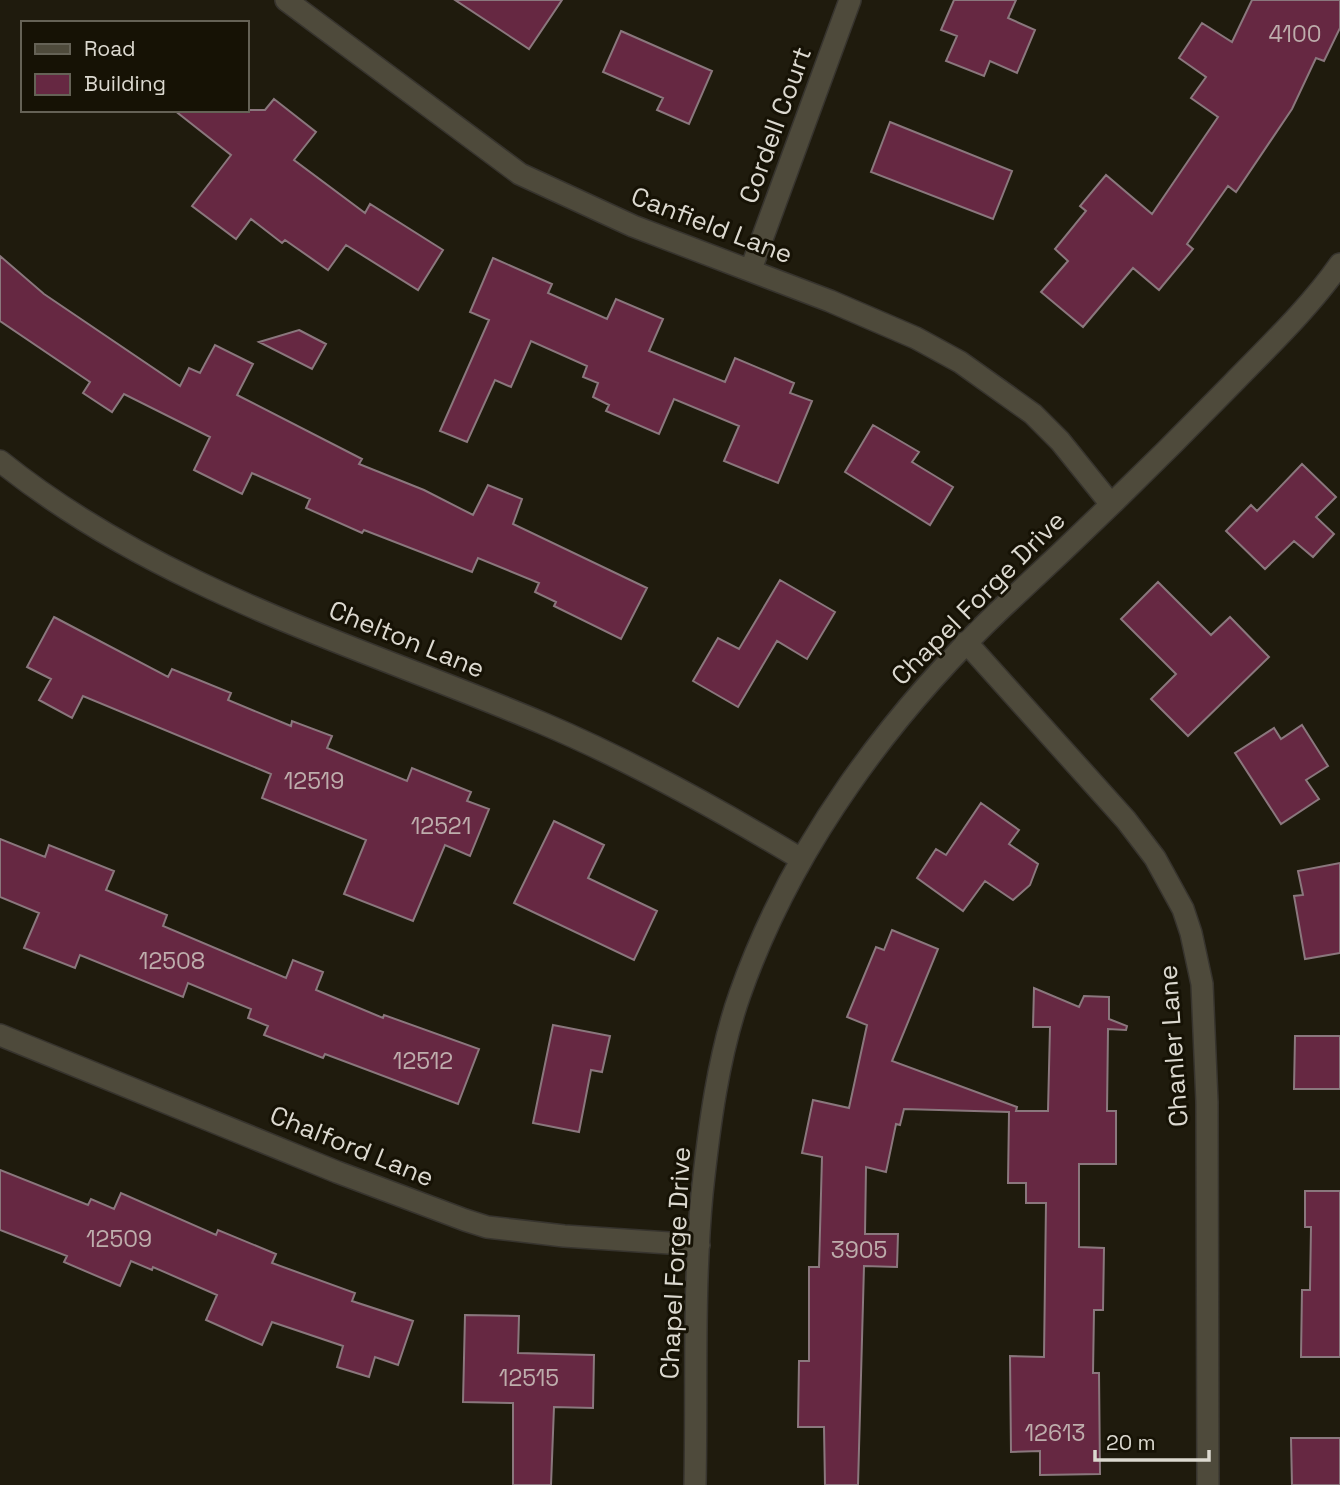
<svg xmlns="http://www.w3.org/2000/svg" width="1340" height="1485" font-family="'Space Grotesk',sans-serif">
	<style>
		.building { fill: #662842; stroke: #8a777d; stroke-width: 2 }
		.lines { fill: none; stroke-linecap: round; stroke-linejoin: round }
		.minor-casing { stroke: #37342e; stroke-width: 24 }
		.minor { stroke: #4e4a3b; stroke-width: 21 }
		.labels { text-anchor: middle; stroke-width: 6; stroke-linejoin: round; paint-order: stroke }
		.number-label { font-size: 23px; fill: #beadac }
		.street-label { font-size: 26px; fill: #dcd9d0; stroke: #161205 }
	</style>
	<rect width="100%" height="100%" fill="#1f1b0d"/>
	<path class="building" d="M 455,0 L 562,0 L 529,49 Z
		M 954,0 L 1016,0 L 1008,18 L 1035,30 L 1017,73 L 990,61 L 984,76 L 946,61 L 957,36 L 941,30 Z
		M 1252,0 L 1340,0 L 1340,28 L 1324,61 L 1316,58 L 1292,109 L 1236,192 L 1228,186 L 1187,244 L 1193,249 L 1159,290 L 1133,268 L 1083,327 L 1041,292 L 1068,261 L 1055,249 L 1086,211 L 1080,206 L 1106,175 L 1152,214 L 1218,117 L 1191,98 L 1206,77 L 1179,58 L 1202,23 L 1232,42 Z
		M 621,31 L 712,71 L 689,124 L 657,110 L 663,98 L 603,72 Z
		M 274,99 L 316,132 L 294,160 L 365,213 L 370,204 L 443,250 L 418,290 L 346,245 L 328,270 L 285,240 L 282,243 L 251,219 L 236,239 L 192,206 L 231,155 L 174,110 L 265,110 Z
		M 890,122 L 1012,171 L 993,219 L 871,172 Z
		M 0,256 L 44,294 L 180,386 L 189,368 L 200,373 L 215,345 L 253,364 L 237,395 L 362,459 L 359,464 L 424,490 L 473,515 L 488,485 L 522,499 L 513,524 L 647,588 L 621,639 L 554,606 L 556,602 L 535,592 L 539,583 L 478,558 L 472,572 L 364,530 L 362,533 L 306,508 L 310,499 L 252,473 L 242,494 L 194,470 L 210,437 L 124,394 L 112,412 L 83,393 L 90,382 L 0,321 Z
		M 493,258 L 552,284 L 548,293 L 607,319 L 616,299 L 663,319 L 649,351 L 725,382 L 735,358 L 794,383 L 790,393 L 812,401 L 778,483 L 724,461 L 739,426 L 674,399 L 659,434 L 606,411 L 609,405 L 593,397 L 598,383 L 583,377 L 587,366 L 531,341 L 511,387 L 495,380 L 467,442 L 440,431 L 489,320 L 470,312 Z
		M 299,330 L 326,344 L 312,369 L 259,342 Z
		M 873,425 L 919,452 L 912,462 L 953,487 L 930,525 L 845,472 Z
		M 1302,464 L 1336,497 L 1316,517 L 1334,534 L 1313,557 L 1294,541 L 1265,569 L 1226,531 L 1251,505 L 1257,511 Z
		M 780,580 L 835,612 L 807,659 L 777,641 L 738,707 L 693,681 L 718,638 L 739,649 Z
		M 1158,582 L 1211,635 L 1230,617 L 1269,657 L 1188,736 L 1151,699 L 1176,674 L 1121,619 Z
		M 54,617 L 168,677 L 172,669 L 231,693 L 228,700 L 291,726 L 292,721 L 332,736 L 327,748 L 407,781 L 412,768 L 471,792 L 467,801 L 489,809 L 470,856 L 445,845 L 413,921 L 344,894 L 366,840 L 262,798 L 271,774 L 83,696 L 72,718 L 39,700 L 51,679 L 27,667 Z
		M 1302,725 L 1328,766 L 1306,780 L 1319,799 L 1281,824 L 1235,753 L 1274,728 L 1281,739 Z
		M 981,803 L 1019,830 L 1009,844 L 1038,864 L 1030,885 L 1013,900 L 985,881 L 963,911 L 917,878 L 936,849 L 946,855 Z
		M 554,821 L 604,845 L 588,878 L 657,911 L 634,960 L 514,903 Z
		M 0,839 L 45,857 L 49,845 L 114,871 L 106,890 L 167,915 L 163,926 L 286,978 L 293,960 L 323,972 L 316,990 L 383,1018 L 384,1015 L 479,1049 L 458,1104 L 325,1054 L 323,1058 L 264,1035 L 268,1026 L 248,1018 L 251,1009 L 188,983 L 183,997 L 80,955 L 75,968 L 24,948 L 39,913 L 0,897 Z
		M 1340,863 L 1340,953 L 1305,959 L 1294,896 L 1303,895 L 1298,871 Z
		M 892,930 L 938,949 L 892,1061 L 1017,1107 L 1016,1111 L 1048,1111 L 1050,1027 L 1033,1027 L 1034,988 L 1079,1007 L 1084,996 L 1109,997 L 1109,1019 L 1127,1026 L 1126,1030 L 1108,1029 L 1107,1111 L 1116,1111 L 1116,1164 L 1079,1164 L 1079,1247 L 1104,1248 L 1103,1310 L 1094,1310 L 1093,1373 L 1099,1373 L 1100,1474 L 1040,1475 L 1040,1451 L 1011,1452 L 1010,1356 L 1044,1357 L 1046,1203 L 1026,1203 L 1026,1183 L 1008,1183 L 1009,1112 L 904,1109 L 900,1125 L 896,1124 L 886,1172 L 866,1167 L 865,1234 L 898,1234 L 897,1267 L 864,1266 L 858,1485 L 825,1485 L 824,1427 L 798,1427 L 799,1361 L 809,1361 L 809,1267 L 819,1267 L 822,1157 L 802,1153 L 813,1100 L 849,1108 L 867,1025 L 847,1017 L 876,947 L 884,950 Z
		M 553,1025 L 610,1036 L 602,1072 L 591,1070 L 579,1132 L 533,1123 Z
		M 1295,1036 L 1340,1036 L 1340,1089 L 1294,1089 Z
		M 0,1170 L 88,1205 L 91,1199 L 114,1209 L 121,1193 L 216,1235 L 218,1230 L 276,1254 L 272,1263 L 355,1293 L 352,1301 L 413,1321 L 398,1365 L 375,1357 L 369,1377 L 337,1367 L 343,1346 L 272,1322 L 262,1345 L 206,1320 L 217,1295 L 153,1267 L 152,1270 L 131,1261 L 120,1286 L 64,1262 L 67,1256 L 0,1230 Z
		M 1305,1191 L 1340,1191 L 1340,1357 L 1301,1357 L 1302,1290 L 1310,1290 L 1311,1227 L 1305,1227 Z
		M 465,1315 L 519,1316 L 518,1353 L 594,1355 L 593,1408 L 554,1407 L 551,1485 L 513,1485 L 513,1403 L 463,1402 Z
		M 1291,1438 L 1340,1438 L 1340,1485 L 1292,1485 Z"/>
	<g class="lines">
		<defs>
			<path id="minor" d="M 286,0 L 520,174 L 633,226 L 830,301 L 916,338 L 960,362 L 1033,414 L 1060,441 L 1110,503
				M 751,269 L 850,0
				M 0,461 C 159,589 357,645 542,723 C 632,761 718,809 801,859
				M 966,642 L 1126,820 L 1155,858 L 1183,909 L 1191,933 L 1202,984 L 1207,1102 L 1208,1485
				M 0,1035 L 337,1172 L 465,1220 L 487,1227 L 564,1236 L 699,1245
				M 695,1485 C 697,1388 693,1290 702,1194 C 709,1128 718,1056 740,994 C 792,846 891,713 1004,606 C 1082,534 1159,459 1233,383 C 1270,345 1310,307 1340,264"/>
		</defs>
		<use href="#minor" class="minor-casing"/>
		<use href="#minor" class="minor"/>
	</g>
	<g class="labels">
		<g class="number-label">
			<text x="1295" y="42">4100</text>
			<text x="314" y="789">12519</text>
			<text x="441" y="834">12521</text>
			<text x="172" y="969">12508</text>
			<text x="423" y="1069">12512</text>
			<text x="119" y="1247">12509</text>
			<text x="859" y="1258">3905</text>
			<text x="529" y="1386">12515</text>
			<text x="1055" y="1441">12613</text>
		</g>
		<g class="street-label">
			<text transform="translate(775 125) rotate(-70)" y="9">Cordell Court</text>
			<text transform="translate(712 225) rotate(21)" y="9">Canfield Lane</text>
			<text transform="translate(978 598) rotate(-45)" y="9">Chapel Forge Drive</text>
			<text transform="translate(407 639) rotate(22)" y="9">Chelton Lane</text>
			<text transform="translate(1173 1046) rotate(-94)" y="9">Chanler Lane</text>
			<text transform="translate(352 1146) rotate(22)" y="9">Chalford Lane</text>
			<text transform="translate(675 1263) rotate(-87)" y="9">Chapel Forge Drive</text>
		</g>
	</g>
	<rect x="21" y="21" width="228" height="91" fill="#161205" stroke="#656256" stroke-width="2"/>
	<rect x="35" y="44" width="35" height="10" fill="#4e4a3b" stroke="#656256" stroke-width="2"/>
	<text x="84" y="56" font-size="21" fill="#dcd9d0">Road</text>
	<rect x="35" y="74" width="35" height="21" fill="#662842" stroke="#656256" stroke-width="2"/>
	<text x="84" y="91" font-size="21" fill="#dcd9d0">Building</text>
	<path d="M1095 1450v10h114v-10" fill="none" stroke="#dcd9d0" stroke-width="3.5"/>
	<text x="1106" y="1450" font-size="21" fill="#dcd9d0" stroke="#161205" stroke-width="5" paint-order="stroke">20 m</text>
</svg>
